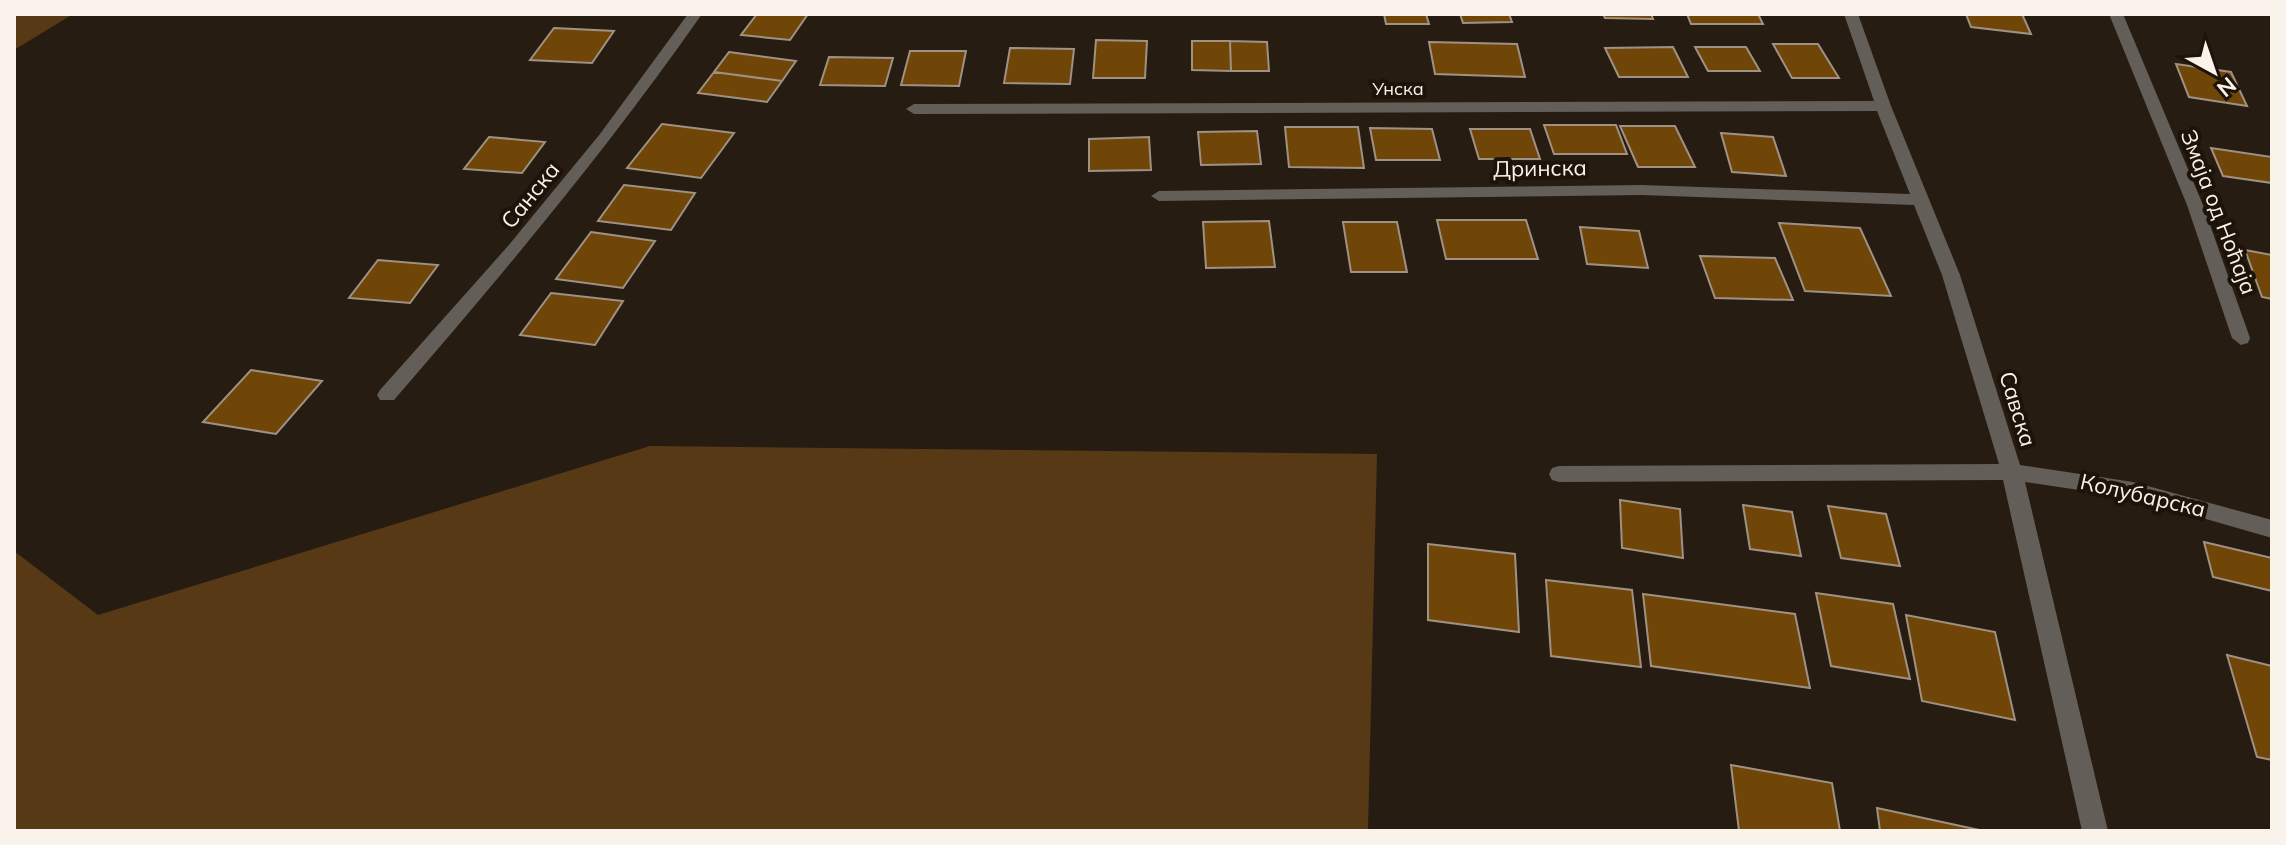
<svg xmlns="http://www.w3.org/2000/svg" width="2286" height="845" font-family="Mulish,sans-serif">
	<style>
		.green { fill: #573916 }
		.building { fill: #704608; stroke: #9f9183; stroke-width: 2 }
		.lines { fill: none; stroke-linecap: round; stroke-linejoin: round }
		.minor { fill: #645e58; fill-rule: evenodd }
		.labels { text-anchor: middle; stroke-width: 8; stroke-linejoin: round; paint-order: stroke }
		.far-street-label { font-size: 18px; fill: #faf3eb; stroke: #1d1308 }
		.street-label { font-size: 22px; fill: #faf3eb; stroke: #1d1308 }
	</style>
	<rect width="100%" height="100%" fill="#271c11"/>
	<path class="green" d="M 14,14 L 73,14 L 14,50 Z
		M 650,446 L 1377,454 L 1368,831 L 14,831 L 14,551 L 98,615 Z"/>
	<path class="building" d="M 757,14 L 808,14 L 790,40 L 741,35 Z
		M 1384,14 L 1426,14 L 1429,24 L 1386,24 Z
		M 1460,14 L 1509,14 L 1512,22 L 1463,23 Z
		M 1603,14 L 1651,14 L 1653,19 L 1605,18 Z
		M 1687,14 L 1758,14 L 1763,24 L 1691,24 Z
		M 1966,14 L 2022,14 L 2031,34 L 1971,27 Z
		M 554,28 L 614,31 L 592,63 L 530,60 Z
		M 1096,40 L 1147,41 L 1145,78 L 1093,78 Z
		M 1192,41 L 1230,41 L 1231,71 L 1192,70 Z
		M 1230,41 L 1267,42 L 1269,71 L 1231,71 Z
		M 1429,42 L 1517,44 L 1525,77 L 1435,74 Z
		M 1773,44 L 1818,44 L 1839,78 L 1792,78 Z
		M 1673,47 L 1688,77 L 1619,77 L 1605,48 Z
		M 1695,47 L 1746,47 L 1760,71 L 1708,71 Z
		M 1010,48 L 1074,49 L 1070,84 L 1004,83 Z
		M 910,51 L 966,51 L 959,86 L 901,85 Z
		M 729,52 L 796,61 L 782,81 L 714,72 Z
		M 829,57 L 893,58 L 885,86 L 820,85 Z
		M 2176,64 L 2231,72 L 2247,106 L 2189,97 Z
		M 714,72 L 782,81 L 767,102 L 698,93 Z
		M 662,124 L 734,133 L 701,178 L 627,168 Z
		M 1544,125 L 1616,125 L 1627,154 L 1554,154 Z
		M 1620,126 L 1675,126 L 1695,167 L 1638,167 Z
		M 1285,127 L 1358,127 L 1364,168 L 1289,167 Z
		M 1370,128 L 1432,129 L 1440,160 L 1376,160 Z
		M 1470,129 L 1530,129 L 1540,159 L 1479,159 Z
		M 1257,131 L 1261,164 L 1201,165 L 1198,132 Z
		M 1721,133 L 1773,137 L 1786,176 L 1732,172 Z
		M 489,137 L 545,142 L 522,173 L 464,169 Z
		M 1149,137 L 1151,170 L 1089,171 L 1089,139 Z
		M 2211,148 L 2272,157 L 2272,183 L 2223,176 Z
		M 624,185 L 695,193 L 671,230 L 598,221 Z
		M 1437,220 L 1526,220 L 1538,259 L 1446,259 Z
		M 1269,221 L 1275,267 L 1206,268 L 1203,222 Z
		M 1343,222 L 1397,222 L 1407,272 L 1351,272 Z
		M 1779,223 L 1860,228 L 1891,296 L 1805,291 Z
		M 1580,227 L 1639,231 L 1648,268 L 1587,264 Z
		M 591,232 L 655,241 L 623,288 L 556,279 Z
		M 2245,250 L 2272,255 L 2272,299 L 2262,297 Z
		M 1700,256 L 1775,258 L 1793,300 L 1715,298 Z
		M 378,260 L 438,265 L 410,303 L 349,298 Z
		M 551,293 L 623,301 L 595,345 L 520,335 Z
		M 251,370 L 322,381 L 276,434 L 203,422 Z
		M 1620,500 L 1680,509 L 1683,558 L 1622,548 Z
		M 1743,505 L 1792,512 L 1801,556 L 1750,549 Z
		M 1828,506 L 1886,514 L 1900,566 L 1841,558 Z
		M 2204,542 L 2272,558 L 2272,591 L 2213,577 Z
		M 1428,544 L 1515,554 L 1519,632 L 1428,620 Z
		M 1546,580 L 1632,590 L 1641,667 L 1551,656 Z
		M 1816,593 L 1893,604 L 1910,679 L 1831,666 Z
		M 1643,594 L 1795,614 L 1810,688 L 1651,666 Z
		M 1906,615 L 1995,632 L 2015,720 L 1922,701 Z
		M 2227,655 L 2272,666 L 2272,760 L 2257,757 Z
		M 1731,765 L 1832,783 L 1840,831 L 1739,831 Z
		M 1877,808 L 1984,831 L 1880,831 Z"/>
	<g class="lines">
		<path class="minor" d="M 688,14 L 702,14 C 607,150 502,275 394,400 L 380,400 L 377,395 L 380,390 L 508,246 L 600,134 Z
			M 1844,14 L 1858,14 L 1891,106 L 1960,275 L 2020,465 L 2133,482 L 2272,520 L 2272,538 L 2133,498 L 2025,482 L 2108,831 L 2082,831 L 2003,480 L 1559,482 L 1552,480 L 1549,474 L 1552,468 L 1559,466 L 1999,464 L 1942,275 L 1914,205 L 1642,195 L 1159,201 L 1151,196 L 1159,191 L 1642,185 L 1910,194 L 1877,111 L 914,114 L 906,109 L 914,104 L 1874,101 Z
			M 2109,14 L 2123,14 L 2203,205 L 2250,338 L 2248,343 L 2241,345 L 2232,338 L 2187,205 Z"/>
	</g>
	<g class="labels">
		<g class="far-street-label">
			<text x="1398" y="95">Унска</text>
		</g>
		<g class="street-label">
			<text transform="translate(1540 168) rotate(-1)" y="8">Дринска</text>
			<text transform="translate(530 195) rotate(-51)" y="8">Санска</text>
			<text transform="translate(2219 212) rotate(69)" y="8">Змаја од Ноћаја</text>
			<text transform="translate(2018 409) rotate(73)" y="8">Савска</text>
			<text transform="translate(2143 495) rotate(13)" y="8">Колубарска</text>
		</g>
	</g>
	<rect width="2286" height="845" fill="none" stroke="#faf3eb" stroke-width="32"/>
	<g transform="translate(2214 72) rotate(140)" stroke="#1d1308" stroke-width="6" paint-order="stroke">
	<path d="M0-6L14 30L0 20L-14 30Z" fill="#faf3eb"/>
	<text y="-12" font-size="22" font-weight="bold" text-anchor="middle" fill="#faf3eb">N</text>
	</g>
</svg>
